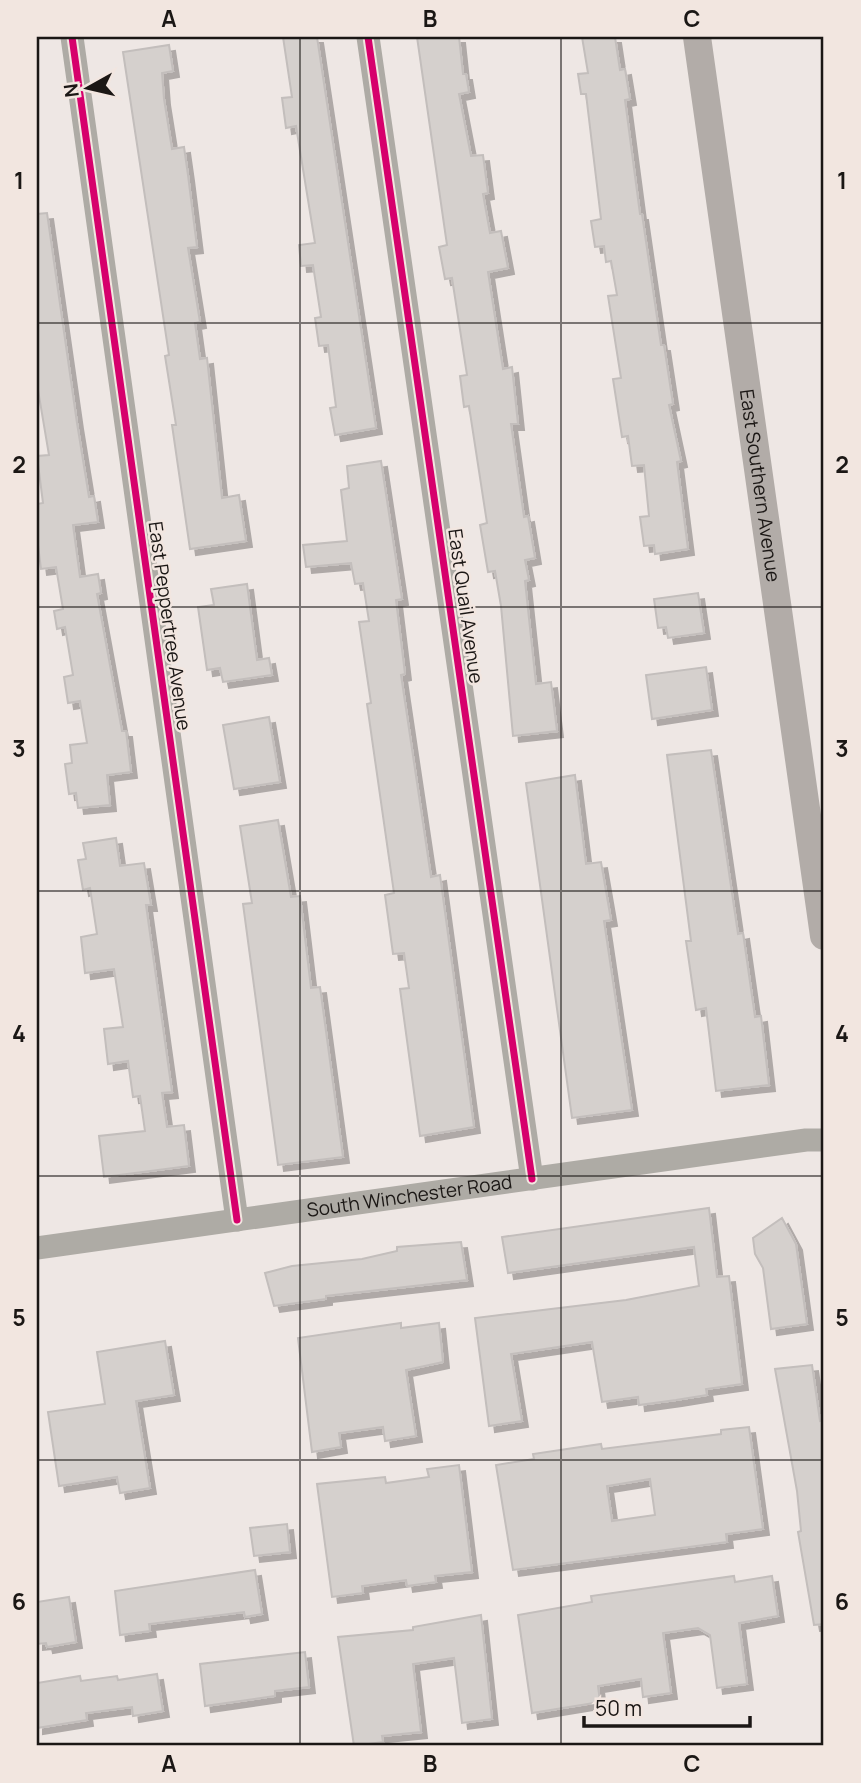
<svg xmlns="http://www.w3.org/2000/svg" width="861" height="1783" font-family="Manrope,sans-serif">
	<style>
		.building { fill: #d5d0cd; stroke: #c3bebc; stroke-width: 2; fill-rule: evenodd; filter: url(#shadow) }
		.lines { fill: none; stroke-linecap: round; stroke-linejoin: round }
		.minor { stroke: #aeaba5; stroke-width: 23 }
		.major { stroke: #b2aca8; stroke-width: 28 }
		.cycleway-casing { stroke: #f2e6e0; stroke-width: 11 }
		.cycleway { stroke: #d6006c; stroke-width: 7 }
		.grid { fill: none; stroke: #1b1715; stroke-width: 2; stroke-opacity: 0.55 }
		.labels { text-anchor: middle; stroke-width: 5; stroke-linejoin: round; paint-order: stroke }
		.street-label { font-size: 19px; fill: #1b1715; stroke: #f2e6e0 }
		.neatline { fill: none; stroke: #1b1715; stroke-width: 2.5 }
		.grid-label { font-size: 23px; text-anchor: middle; font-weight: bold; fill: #1b1715 }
	</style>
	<defs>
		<filter id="shadow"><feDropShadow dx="6" dy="6" stdDeviation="0" flood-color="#0004"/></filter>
	</defs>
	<rect width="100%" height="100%" fill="#eee7e4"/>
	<path class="building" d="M 283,37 L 317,37 L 376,428 L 335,435 L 330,408 L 336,407 L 328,345 L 319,346 L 315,318 L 321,317 L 313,265 L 301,266 L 299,245 L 315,243 L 296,126 L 286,128 L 282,98 L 292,97 Z
		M 417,37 L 459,37 L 463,74 L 466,74 L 469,92 L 459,94 L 471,156 L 483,155 L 488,193 L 483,194 L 490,233 L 501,231 L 508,268 L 488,272 L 503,369 L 512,367 L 518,424 L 511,424 L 524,517 L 528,516 L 535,558 L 525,560 L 529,580 L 525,581 L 536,684 L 551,682 L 557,731 L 513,736 L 501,606 L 495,571 L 488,572 L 480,525 L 487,523 L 469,406 L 464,407 L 460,376 L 467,375 L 452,278 L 445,279 L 439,247 L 447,245 Z
		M 582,37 L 615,37 L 620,70 L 625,69 L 630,99 L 625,100 L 640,214 L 642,214 L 661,345 L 664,345 L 673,404 L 669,405 L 681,461 L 677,462 L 688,549 L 655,554 L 654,545 L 644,546 L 640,517 L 649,516 L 644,465 L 632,466 L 628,436 L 622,437 L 613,379 L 621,378 L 608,296 L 617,295 L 611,261 L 606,262 L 604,246 L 595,247 L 591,221 L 601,219 L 586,94 L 581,94 L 578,74 L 588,73 Z
		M 169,45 L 173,71 L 162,73 L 164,99 L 172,149 L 184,147 L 188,175 L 197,247 L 188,248 L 200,322 L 195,323 L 200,359 L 207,358 L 222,498 L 239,495 L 246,541 L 190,549 L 172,425 L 176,425 L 165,356 L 169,355 L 123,52 Z
		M 47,213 L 77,423 L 89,497 L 94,496 L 98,522 L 73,525 L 80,577 L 98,574 L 101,593 L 97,594 L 122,731 L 126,731 L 131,772 L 107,775 L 110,805 L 78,808 L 76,793 L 69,794 L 65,764 L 72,763 L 70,745 L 87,743 L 80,701 L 68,703 L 64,677 L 73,675 L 65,627 L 57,629 L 54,611 L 63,609 L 56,567 L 41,569 L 37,537 L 37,504 L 43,503 L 37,456 L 49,455 L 37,384 L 37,214 Z
		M 381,461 L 402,599 L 396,600 L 405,674 L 401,675 L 431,877 L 440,875 L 474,1127 L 420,1136 L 400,989 L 409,988 L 404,953 L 393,954 L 385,895 L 394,893 L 367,704 L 371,703 L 359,622 L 369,621 L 363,583 L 355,584 L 351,563 L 306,567 L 303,545 L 347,541 L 341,490 L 349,488 L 347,466 Z
		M 247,584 L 257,660 L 269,658 L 272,675 L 223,682 L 220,668 L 207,670 L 198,607 L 214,605 L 211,589 Z
		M 698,593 L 704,633 L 668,638 L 666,627 L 658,628 L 654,599 Z
		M 706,667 L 712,710 L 652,719 L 646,675 Z
		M 269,717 L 280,782 L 234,789 L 223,725 Z
		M 711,750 L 738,934 L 743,933 L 755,1017 L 761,1016 L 769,1085 L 716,1091 L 706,1008 L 696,1010 L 686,941 L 691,941 L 667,755 Z
		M 575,775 L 586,864 L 601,862 L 611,920 L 604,921 L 632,1110 L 572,1118 L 526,783 Z
		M 278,820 L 291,897 L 300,896 L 311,988 L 320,987 L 343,1157 L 278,1165 L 243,904 L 252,903 L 240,826 Z
		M 116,838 L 120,866 L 144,863 L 151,905 L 146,905 L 172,1092 L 162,1093 L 167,1127 L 184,1125 L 189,1166 L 104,1177 L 99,1136 L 145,1131 L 140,1096 L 133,1097 L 128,1061 L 108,1064 L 104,1029 L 123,1027 L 114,969 L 85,973 L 81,937 L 97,934 L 90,888 L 83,890 L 78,860 L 86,859 L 83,843 Z
		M 709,1208 L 717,1277 L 729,1276 L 742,1384 L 706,1389 L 707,1395 L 676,1400 L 639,1405 L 638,1397 L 602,1402 L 592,1342 L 511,1354 L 522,1421 L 489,1426 L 475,1318 L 626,1300 L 699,1286 L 694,1247 L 508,1273 L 502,1237 Z
		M 782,1218 L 796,1244 L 807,1324 L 771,1329 L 763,1268 L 755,1254 L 753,1238 Z
		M 461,1242 L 467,1280 L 326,1296 L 326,1299 L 274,1306 L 265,1273 L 292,1266 L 362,1259 L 397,1251 L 397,1247 Z
		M 401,1323 L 401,1328 L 439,1323 L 443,1362 L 406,1370 L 416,1436 L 385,1441 L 383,1427 L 339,1433 L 341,1447 L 312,1452 L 298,1338 Z
		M 165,1341 L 174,1395 L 136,1401 L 150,1488 L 120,1493 L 117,1477 L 59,1486 L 48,1412 L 105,1404 L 97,1352 Z
		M 812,1365 L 820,1421 L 824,1420 L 824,1624 L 814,1625 L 798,1532 L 801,1531 L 797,1491 L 775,1369 Z
		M 749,1427 L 763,1529 L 726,1534 L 727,1542 L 513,1570 L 496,1465 L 534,1459 L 533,1454 L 601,1444 L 602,1449 L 721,1434 L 721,1430 ZM 650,1479 L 655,1515 L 612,1521 L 607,1486 Z
		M 459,1465 L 472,1572 L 435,1576 L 436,1582 L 407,1586 L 406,1580 L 362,1586 L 363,1593 L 332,1597 L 317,1484 L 385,1477 L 386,1483 L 429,1477 L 427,1469 Z
		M 287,1524 L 290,1552 L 254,1556 L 250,1528 Z
		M 255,1570 L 262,1614 L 245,1617 L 244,1612 L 149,1624 L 150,1631 L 120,1635 L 115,1591 Z
		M 734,1576 L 735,1582 L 772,1576 L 778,1616 L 739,1623 L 747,1684 L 717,1688 L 710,1635 L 698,1628 L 663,1633 L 671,1693 L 643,1697 L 641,1679 L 598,1686 L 600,1702 L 532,1713 L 518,1615 L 592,1602 L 591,1596 Z
		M 69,1597 L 76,1642 L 47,1647 L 46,1643 L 37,1644 L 37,1602 Z
		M 481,1615 L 492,1719 L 462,1723 L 454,1658 L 413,1664 L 421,1732 L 382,1736 L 383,1742 L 354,1746 L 338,1637 L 413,1630 L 413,1627 Z
		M 305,1652 L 309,1687 L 275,1691 L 275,1696 L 205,1706 L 200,1664 Z
		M 157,1674 L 163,1711 L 133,1716 L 132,1707 L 86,1713 L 87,1720 L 37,1728 L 37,1683 L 80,1676 L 81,1681 L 117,1676 L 118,1680 Z"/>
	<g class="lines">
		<g class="minor">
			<path d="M 72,37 L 237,1220"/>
			<path d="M 368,37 L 532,1179"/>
			<path id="s1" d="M 37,1248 L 806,1140 L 824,1140"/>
		</g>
		<path class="major" id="s2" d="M 697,37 L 824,936"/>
		<defs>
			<path id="cycleway" d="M 72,37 L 237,1220
				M 368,37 L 532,1179"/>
		</defs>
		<use href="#cycleway" class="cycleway-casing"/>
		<use href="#cycleway" class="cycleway"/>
	</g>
	<path class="grid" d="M 300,37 L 300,1746M 561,37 L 561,1746M 37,323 L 824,323M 37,607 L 824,607M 37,891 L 824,891M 37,1176 L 824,1176M 37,1460 L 824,1460"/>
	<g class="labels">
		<g class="street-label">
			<text dy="7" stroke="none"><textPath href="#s2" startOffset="453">East Southern Avenue</textPath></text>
			<text transform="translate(466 606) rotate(82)" y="7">East Quail Avenue</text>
			<text transform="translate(170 626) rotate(82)" y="7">East Peppertree Avenue</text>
			<text dy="7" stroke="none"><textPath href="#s1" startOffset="376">South Winchester Road</textPath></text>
		</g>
	</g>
	<rect width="861" height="1783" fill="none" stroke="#f2e6e0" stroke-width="77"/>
	<g transform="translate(88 88) rotate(262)" stroke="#f2e6e0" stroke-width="5" paint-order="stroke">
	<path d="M0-5L12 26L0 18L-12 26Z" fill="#1b1715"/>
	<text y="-10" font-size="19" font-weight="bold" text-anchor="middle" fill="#1b1715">N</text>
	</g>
	<path d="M584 1716v10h166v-10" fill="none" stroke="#1b1715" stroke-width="3.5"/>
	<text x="595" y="1716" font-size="21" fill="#1b1715" stroke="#f2e6e0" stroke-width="5" paint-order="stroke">50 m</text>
	<rect x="38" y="38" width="784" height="1706" class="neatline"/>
	<g class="grid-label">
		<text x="169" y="27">A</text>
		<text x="430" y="27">B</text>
		<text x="692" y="27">C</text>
		<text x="19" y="189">1</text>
		<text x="842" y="189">1</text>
		<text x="19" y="473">2</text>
		<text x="842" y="473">2</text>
		<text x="19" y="757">3</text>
		<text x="842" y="757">3</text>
		<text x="19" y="1042">4</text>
		<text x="842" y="1042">4</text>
		<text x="19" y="1326">5</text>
		<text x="842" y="1326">5</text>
		<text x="19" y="1610">6</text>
		<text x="842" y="1610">6</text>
		<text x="169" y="1772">A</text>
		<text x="430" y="1772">B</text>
		<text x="692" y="1772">C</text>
	</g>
</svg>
